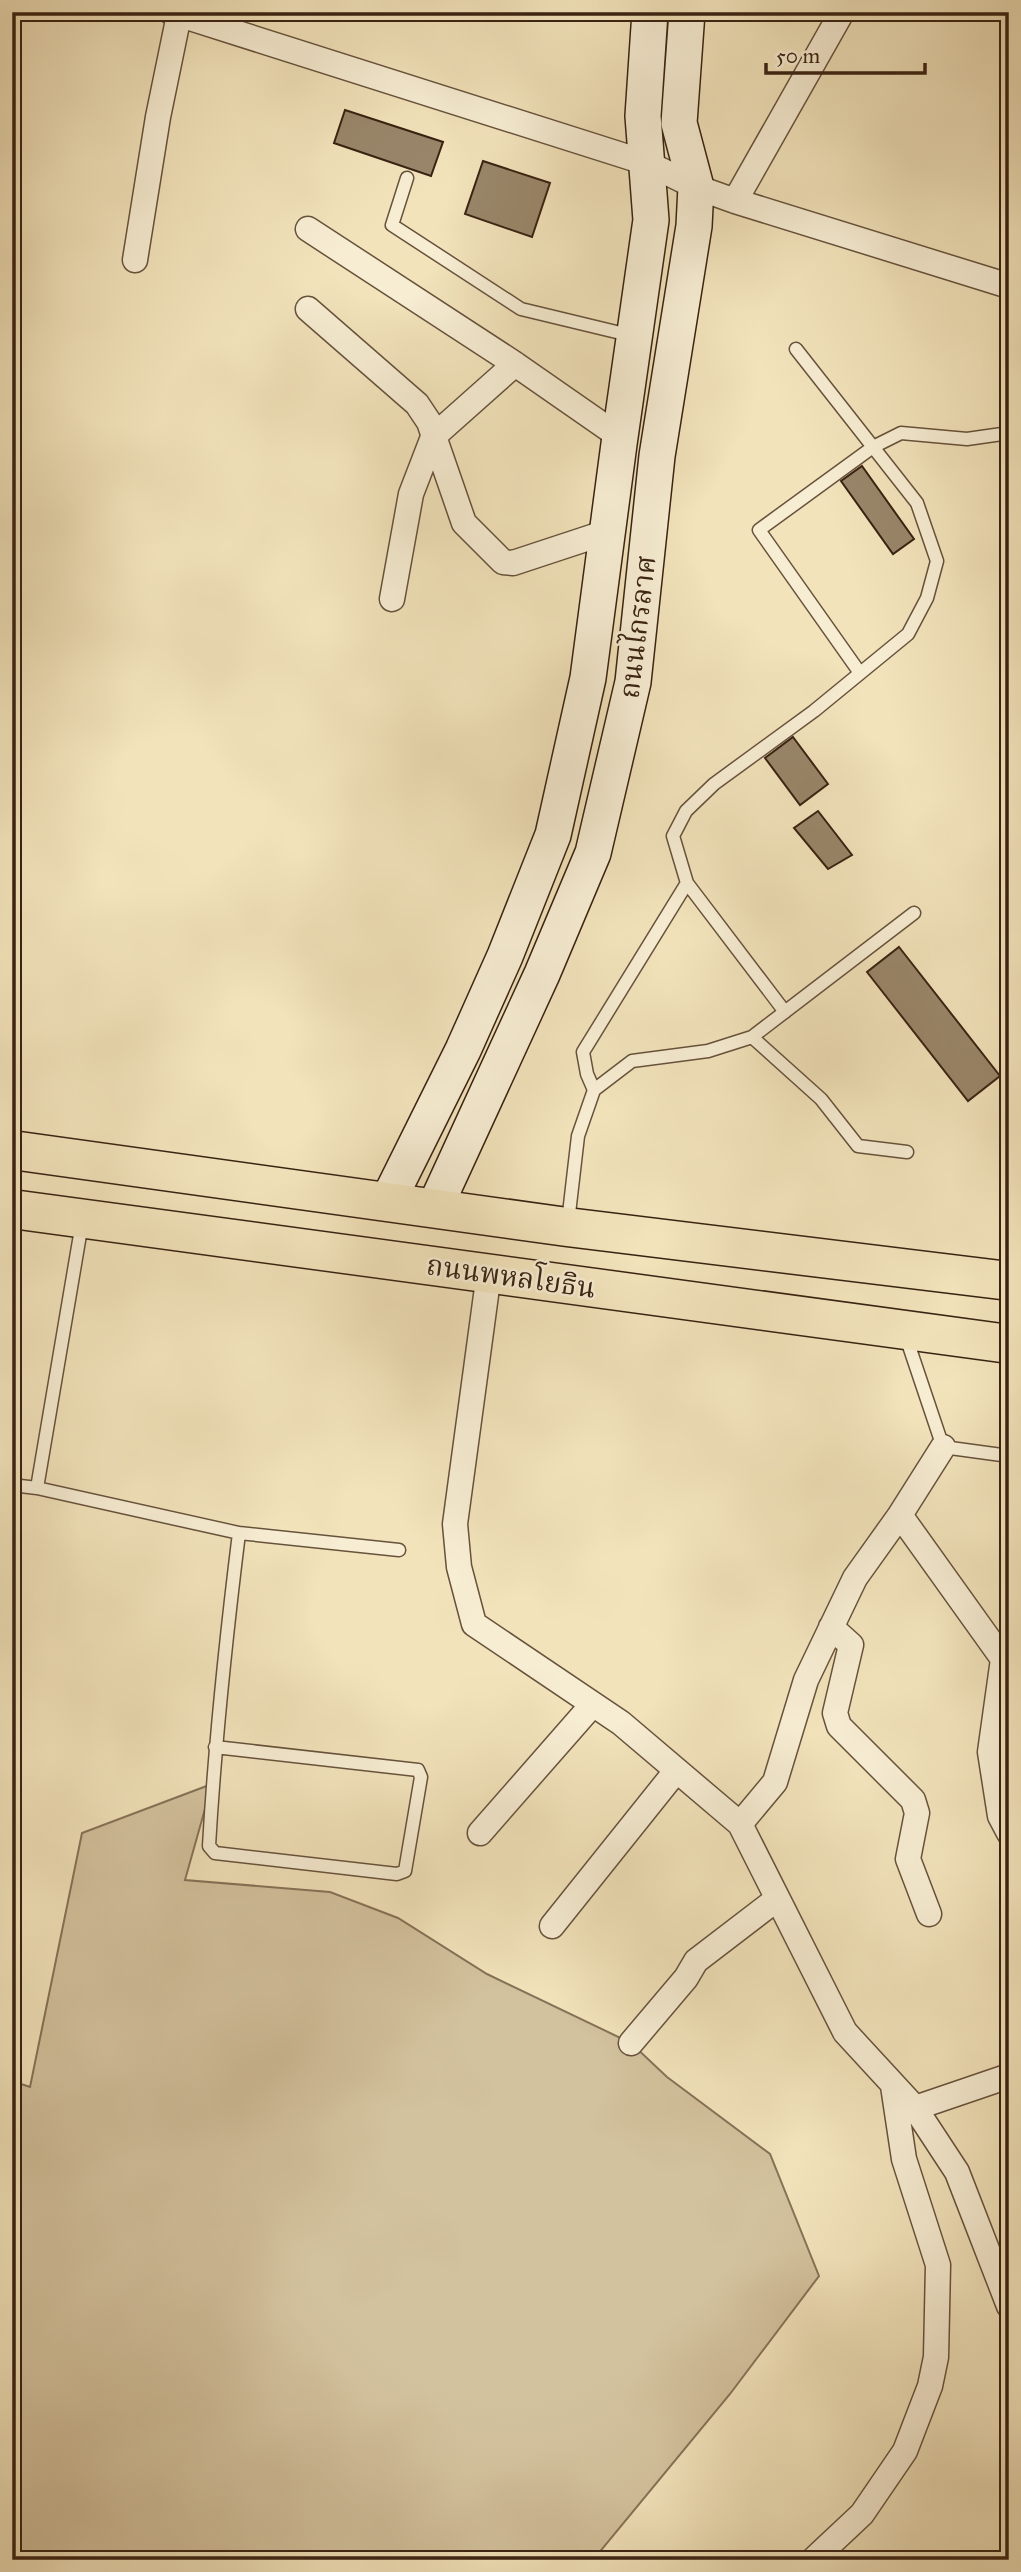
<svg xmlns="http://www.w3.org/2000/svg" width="1021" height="2572" font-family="'IM FELL Great Primer','Noto Serif Thai',serif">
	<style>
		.green { fill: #d3c29e; stroke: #867258; stroke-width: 2 }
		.building { fill: #99866a; stroke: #392212; stroke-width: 2 }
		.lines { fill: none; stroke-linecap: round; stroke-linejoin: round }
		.lane-casing { stroke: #67523c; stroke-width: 15 }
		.street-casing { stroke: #67523c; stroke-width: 27 }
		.secondary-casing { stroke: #392212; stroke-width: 38 }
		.primary-casing { stroke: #392212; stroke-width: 41 }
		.lane { stroke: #f7edd3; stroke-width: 12 }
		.street { stroke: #f7edd3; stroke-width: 24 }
		.secondary { stroke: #f7edd3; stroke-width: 35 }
		.primary { stroke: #f2e3bb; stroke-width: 38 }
		.labels { text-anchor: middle; stroke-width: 5; stroke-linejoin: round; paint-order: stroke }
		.street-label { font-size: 28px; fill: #392212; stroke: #f7edd3 }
	</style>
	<rect width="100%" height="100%" fill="#f2e3bb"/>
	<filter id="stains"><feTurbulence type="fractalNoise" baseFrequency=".00286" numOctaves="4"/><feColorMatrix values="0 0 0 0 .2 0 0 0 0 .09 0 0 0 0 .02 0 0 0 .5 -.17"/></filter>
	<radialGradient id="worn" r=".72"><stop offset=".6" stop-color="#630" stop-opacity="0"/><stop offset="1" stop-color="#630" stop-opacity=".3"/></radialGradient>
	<path class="green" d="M 212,1784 L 185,1880 L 330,1892 L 398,1918 L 487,1974 L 631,2043 L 667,2077 L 770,2154 L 819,2276 L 730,2394 L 593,2560 L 12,2560 L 12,2081 L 30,2087 L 82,1833 Z"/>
	<path class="building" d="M 345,110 L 443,142 L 431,176 L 334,143 Z
		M 483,161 L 550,183 L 532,237 L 465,214 Z
		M 862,466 L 914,539 L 893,554 L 841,481 Z
		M 793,737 L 828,784 L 800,805 L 765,758 Z
		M 818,811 L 852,855 L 828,869 L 794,828 Z
		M 899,947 L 1000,1076 L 968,1101 L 867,972 Z"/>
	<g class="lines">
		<defs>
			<path id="lane" d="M 407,178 L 392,225 L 521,309 L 633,336
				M 860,673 L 759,530 L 873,447 L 901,433 L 967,439 L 1009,433
				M 687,883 L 785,1012
				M 752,1037 L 821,1099 L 858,1146 L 907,1152
				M 594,1090 L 587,1074 L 583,1052 L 687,883 L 673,836 L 686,811 L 714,784 L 814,711 L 908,634 L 927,598 L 937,561 L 917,503 L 796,349
				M 568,1222 L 578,1136 L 594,1090 L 632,1061 L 708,1051 L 752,1037 L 914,913
				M 905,1334 L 943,1447 L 1009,1456
				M 12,1485 L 37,1488 L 239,1533 L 399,1550
				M 37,1488 L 82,1223
				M 215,1747 L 418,1770 L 421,1777 L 405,1871 L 397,1874 L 215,1853 L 209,1846 C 215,1741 226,1638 239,1533"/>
			<path id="street" d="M 171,12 L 647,163 L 696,187 L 735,201 L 1009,286
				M 735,201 L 842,12
				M 308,229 L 515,364 L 620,437
				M 135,260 L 158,117 L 179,15
				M 308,309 L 417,404 L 429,422 L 464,523 L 503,562 L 513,563 L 607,532
				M 392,599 L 411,494 L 433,437 L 515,364
				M 489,1273 L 455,1524 L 459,1567 L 474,1624 L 621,1723 L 740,1824 L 845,2032 L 915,2108 L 957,2172 L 1009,2306
				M 900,1515 L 1003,1659 L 1009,1662
				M 831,1627 L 851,1645 L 835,1713 L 839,1726 L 913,1800 L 917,1813 L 908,1859 L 929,1914
				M 1003,1659 L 990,1752 L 1000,1816 L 1009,1833
				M 740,1824 L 775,1782 L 806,1680 L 855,1578 L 900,1515 L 943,1447
				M 480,1833 L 593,1704
				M 552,1926 L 676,1771
				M 631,2043 L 686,1978 L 696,1961 L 777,1899
				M 915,2108 L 1009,2076
				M 813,2560 L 862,2514 L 905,2451 L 930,2386 L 936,2357 L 938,2265 L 904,2159 L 893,2086"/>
			<path id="secondary" d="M 387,1203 L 463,1050 L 505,956 L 553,835 L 588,678 L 619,444 L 651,220 L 643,116 L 650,12
				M 434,1209 L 542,974 L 593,853 L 633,682 L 657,456 L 694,226 L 696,187 L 679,123 L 687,12"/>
			<path id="primary" d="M 12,1150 L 567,1227 L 1009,1281
				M 12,1209 L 1009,1344"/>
		</defs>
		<use href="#lane" class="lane-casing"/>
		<use href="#street" class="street-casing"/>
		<use href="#secondary" class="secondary-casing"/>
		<use href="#primary" class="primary-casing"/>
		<use href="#lane" class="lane"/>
		<use href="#street" class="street"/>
		<use href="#secondary" class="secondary"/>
		<use href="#primary" class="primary"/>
	</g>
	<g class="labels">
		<g class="street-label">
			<text transform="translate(637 627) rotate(-83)" y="10">ถนนไกรลาศ</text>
			<text transform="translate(511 1276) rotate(8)" y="10">ถนนพหลโยธิน</text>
		</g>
	</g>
	<rect width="1021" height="2572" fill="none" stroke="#f2e3bb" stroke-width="42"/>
	<rect x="14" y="14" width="993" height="2544" fill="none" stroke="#392212" stroke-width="3.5"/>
	<rect x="21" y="21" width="979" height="2530" fill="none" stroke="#392212" stroke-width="2"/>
	<path d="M766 63v10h159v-10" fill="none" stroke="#392212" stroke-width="3.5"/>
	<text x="776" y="63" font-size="21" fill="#392212" stroke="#f7edd3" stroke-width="5" paint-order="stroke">50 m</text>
	<rect width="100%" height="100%" filter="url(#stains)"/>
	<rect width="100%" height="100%" fill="url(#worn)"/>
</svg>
